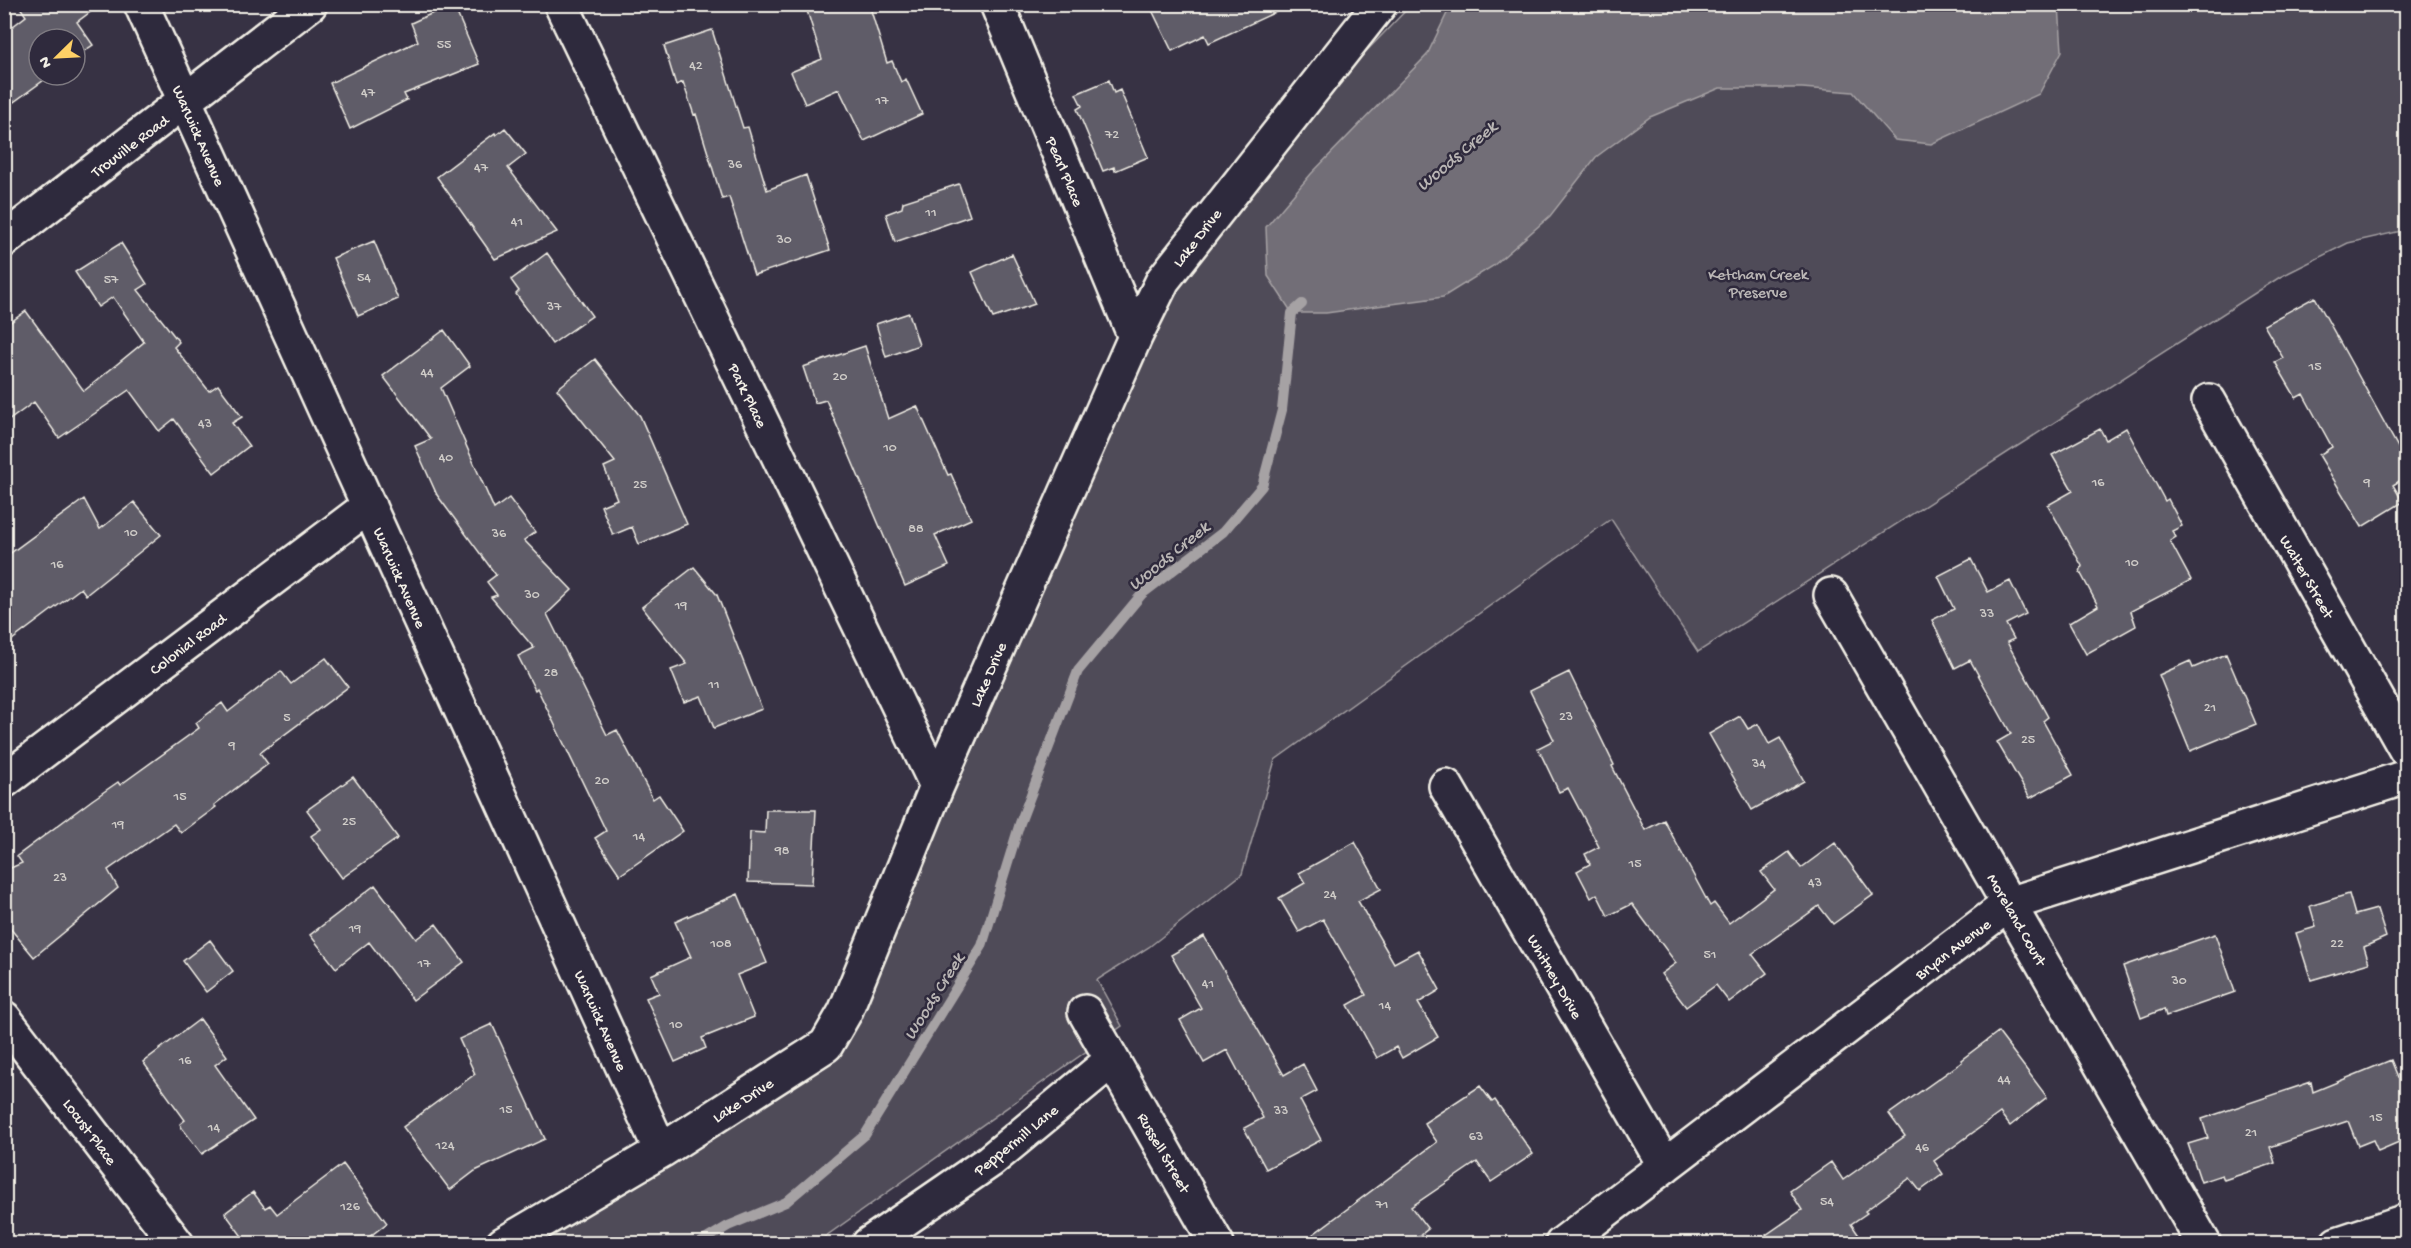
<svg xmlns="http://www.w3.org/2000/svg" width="2411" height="1248" font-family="'Gochi Hand',sans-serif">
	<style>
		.green { fill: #504b59; stroke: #a29ea0; stroke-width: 1.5 }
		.water { fill: #726e77; stroke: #a6a2a4; stroke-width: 1.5 }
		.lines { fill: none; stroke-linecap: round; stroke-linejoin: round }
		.stream { stroke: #a6a2a4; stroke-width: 10 }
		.building { fill: #5f5c67; stroke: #f4f1e8; stroke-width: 1.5 }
		.minor-casing { stroke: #f4f1e8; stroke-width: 38 }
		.minor { stroke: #2f2a3d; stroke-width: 33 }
		.labels { text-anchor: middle; stroke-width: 5; stroke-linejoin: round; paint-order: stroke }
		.number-label { font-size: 14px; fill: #cfccc8 }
		.street-label { font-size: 16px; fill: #f4f1e8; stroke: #2f2a3d }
		.park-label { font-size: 16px; fill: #bbb7b6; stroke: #2f2a3d }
		.water-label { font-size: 18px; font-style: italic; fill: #bab6b5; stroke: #2f2a3d }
	</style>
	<rect width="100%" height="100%" fill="#373244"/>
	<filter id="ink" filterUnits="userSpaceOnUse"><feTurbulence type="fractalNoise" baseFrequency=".0167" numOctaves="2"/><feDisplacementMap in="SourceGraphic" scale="12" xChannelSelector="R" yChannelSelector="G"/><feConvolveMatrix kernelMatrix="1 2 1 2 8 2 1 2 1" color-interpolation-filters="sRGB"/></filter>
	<g filter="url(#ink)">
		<path class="green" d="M 1411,5 L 2406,5 L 2406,230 L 2348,243 L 2280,277 L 1698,652 L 1611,519 L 1275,760 L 1242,874 L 1149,947 L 1097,980 L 1122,1026 L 816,1243 L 522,1244 L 842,1050 L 1180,275 L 1323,96 Z"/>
		<path class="water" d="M 1451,5 L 2059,5 L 2062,51 L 2039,94 L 1931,144 L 1895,140 L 1853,92 L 1802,88 L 1720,88 L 1650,117 L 1596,157 L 1550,216 L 1493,266 L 1443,297 L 1326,313 L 1292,313 L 1268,276 L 1266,227 L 1311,174 L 1427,55 Z"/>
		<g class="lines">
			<path class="stream" d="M 698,1244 L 728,1226 L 786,1202 L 865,1135 L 982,946 L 1020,823 L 1078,671 L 1142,594 L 1223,532 L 1262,486 L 1282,410 L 1292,313 L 1302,304"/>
		</g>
		<path class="building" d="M 18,4 L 101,4 L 77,22 L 93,45 L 75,57 L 75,39 L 39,39 L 39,75 L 51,75 L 4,109 L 4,33 L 26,16 Z
			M 453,4 L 479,64 L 404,94 L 407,100 L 350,129 L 330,83 L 418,41 L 411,23 Z
			M 805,4 L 869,4 L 887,63 L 892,61 L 901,82 L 906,79 L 922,114 L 864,141 L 839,89 L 805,104 L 791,72 L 822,59 Z
			M 1149,4 L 1293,4 L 1209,43 L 1205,35 L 1172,51 Z
			M 712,30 L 743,128 L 748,127 L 767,190 L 806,175 L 830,250 L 754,275 L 729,197 L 722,199 L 696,114 L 694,115 L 683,82 L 676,85 L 664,46 Z
			M 1109,80 L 1114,93 L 1120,90 L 1148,157 L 1115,171 L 1114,167 L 1103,171 L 1077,109 L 1082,106 L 1076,94 Z
			M 505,128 L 526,154 L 508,168 L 557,232 L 495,259 L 437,177 L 495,133 L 496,135 Z
			M 959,184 L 970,216 L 895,242 L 886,214 L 902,208 L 903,202 Z
			M 374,241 L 398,299 L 358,316 L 333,258 Z
			M 121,243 L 147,284 L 138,290 L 179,342 L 174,347 L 209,391 L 218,385 L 242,417 L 232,423 L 249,446 L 214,473 L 174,419 L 159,431 L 129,390 L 59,438 L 34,402 L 4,424 L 4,327 L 26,311 L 84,391 L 144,342 L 113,297 L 98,307 L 75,272 Z
			M 547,253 L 592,316 L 552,344 L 516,294 L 519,291 L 511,280 Z
			M 1012,254 L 1035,304 L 993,318 L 972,272 Z
			M 2315,297 L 2406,462 L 2406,477 L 2393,485 L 2403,502 L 2362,527 L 2319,455 L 2332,447 L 2303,394 L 2296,398 L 2275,362 L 2283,358 L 2264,325 Z
			M 909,313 L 919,345 L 886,357 L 876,324 Z
			M 444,330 L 470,366 L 441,388 L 494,509 L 509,498 L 535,532 L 524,540 L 572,590 L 547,614 L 607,735 L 617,730 L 653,799 L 659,795 L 683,831 L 620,875 L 595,838 L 606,831 L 537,688 L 535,690 L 518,656 L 534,648 L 491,597 L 497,595 L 487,582 L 496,575 L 437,495 L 415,446 L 431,439 L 383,376 Z
			M 865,346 L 888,419 L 917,406 L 948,475 L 951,474 L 971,519 L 935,535 L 949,566 L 905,586 L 826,400 L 815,403 L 803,367 Z
			M 595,359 L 640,416 L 687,524 L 639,544 L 632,527 L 613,535 L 601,506 L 617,499 L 604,467 L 615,462 L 557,389 Z
			M 2126,428 L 2165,501 L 2168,499 L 2182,526 L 2172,531 L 2176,537 L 2170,541 L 2191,580 L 2131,611 L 2136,626 L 2086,654 L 2069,623 L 2098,606 L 2080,572 L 2082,566 L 2048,505 L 2073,491 L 2052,455 L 2100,429 L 2106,440 Z
			M 84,499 L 100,529 L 134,502 L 161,535 L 86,595 L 81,588 L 4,646 L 4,558 Z
			M 1971,559 L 1988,592 L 2010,581 L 2026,614 L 2006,624 L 2014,639 L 2007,642 L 2048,717 L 2043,721 L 2073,775 L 2030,798 L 1997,742 L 2011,734 L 1970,660 L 1955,668 L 1932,620 L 1954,609 L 1938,576 Z
			M 694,567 L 717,595 L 762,709 L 714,728 L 701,696 L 684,702 L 671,670 L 687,664 L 642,607 Z
			M 2226,654 L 2256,724 L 2190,751 L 2159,675 L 2190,661 L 2193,668 Z
			M 326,658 L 348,687 L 260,753 L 268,764 L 214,805 L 216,807 L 181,833 L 174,824 L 108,870 L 118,888 L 34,957 L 4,921 L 4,871 L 22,863 L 17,856 L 92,800 L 118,782 L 120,785 L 199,728 L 196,723 L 222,703 L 228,712 L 281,671 L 291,684 Z
			M 1569,672 L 1614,765 L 1612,766 L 1645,830 L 1664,820 L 1710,906 L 1714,903 L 1729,923 L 1774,889 L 1761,872 L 1789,852 L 1801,868 L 1835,843 L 1873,895 L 1833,924 L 1819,906 L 1752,954 L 1767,973 L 1729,1002 L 1716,985 L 1686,1007 L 1661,974 L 1676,963 L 1632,904 L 1608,916 L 1597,894 L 1591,898 L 1577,871 L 1590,864 L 1585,854 L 1599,847 L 1568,788 L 1559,792 L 1538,748 L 1554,740 L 1530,691 Z
			M 1740,716 L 1748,729 L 1758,724 L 1769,744 L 1780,738 L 1804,781 L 1752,810 L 1709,734 Z
			M 353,777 L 398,838 L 342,878 L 311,836 L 321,829 L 307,810 Z
			M 766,810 L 816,810 L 812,884 L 748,882 L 750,832 L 765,833 Z
			M 1355,842 L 1381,889 L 1358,901 L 1394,963 L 1418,950 L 1440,990 L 1418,1003 L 1438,1037 L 1402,1058 L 1396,1047 L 1377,1058 L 1348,1005 L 1366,995 L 1323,919 L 1299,932 L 1279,898 L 1305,883 L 1299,873 Z
			M 375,885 L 416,939 L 436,924 L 464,962 L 413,1000 L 369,942 L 336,968 L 310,935 Z
			M 738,894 L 767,963 L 737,975 L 754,1017 L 702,1038 L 706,1048 L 675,1062 L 646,998 L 659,993 L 651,975 L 691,957 L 675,922 Z
			M 2349,894 L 2355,915 L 2377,909 L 2386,937 L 2364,947 L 2369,963 L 2311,980 L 2296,933 L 2316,927 L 2310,906 Z
			M 2215,934 L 2235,992 L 2166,1016 L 2164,1009 L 2141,1018 L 2123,966 Z
			M 1204,936 L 1284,1075 L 1303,1064 L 1317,1091 L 1300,1100 L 1321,1140 L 1266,1169 L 1244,1128 L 1263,1118 L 1227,1050 L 1204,1063 L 1180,1020 L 1201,1008 L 1171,955 Z
			M 210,940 L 233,971 L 206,992 L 183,961 Z
			M 200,1019 L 227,1056 L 215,1065 L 254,1120 L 202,1154 L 182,1128 L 180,1124 L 185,1120 L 143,1062 Z
			M 492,1024 L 545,1139 L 475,1171 L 450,1190 L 403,1127 L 475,1074 L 459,1039 Z
			M 1998,1032 L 2047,1097 L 2010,1126 L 2000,1113 L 1934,1161 L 1943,1174 L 1920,1191 L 1910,1178 L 1865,1211 L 1867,1213 L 1851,1224 L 1865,1244 L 1753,1244 L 1802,1210 L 1790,1191 L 1831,1162 L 1843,1180 L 1905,1136 L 1889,1114 L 1962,1062 L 1961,1060 Z
			M 2391,1060 L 2398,1077 L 2406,1073 L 2406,1139 L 2378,1151 L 2373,1140 L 2358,1146 L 2348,1121 L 2270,1147 L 2275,1163 L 2224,1180 L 2222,1175 L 2201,1182 L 2188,1144 L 2208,1138 L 2202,1119 L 2311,1082 L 2313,1092 Z
			M 1480,1086 L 1492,1102 L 1495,1100 L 1533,1154 L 1491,1182 L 1477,1162 L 1411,1207 L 1428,1229 L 1409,1244 L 1300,1244 L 1437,1142 L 1424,1123 Z
			M 343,1164 L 387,1223 L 360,1244 L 238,1244 L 244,1239 L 225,1213 L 253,1192 L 265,1208 L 270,1205 L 277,1214 Z"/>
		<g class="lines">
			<defs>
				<path id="minor" d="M 141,4 L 661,1151
					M 561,4 L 937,786
					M 997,4 L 1135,337
					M 4,240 L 310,4
					M 2209,401 L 2406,750
					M 1831,595 L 2204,1244
					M 4,781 L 369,506
					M 1446,786 L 1665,1166
					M 1085,1012 L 1217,1244
					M 4,1018 L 177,1244
					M 503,1244 L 661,1151 L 826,1045 L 845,1012 L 937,786 L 1135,337 L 1163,280 L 1380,4
					M 869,1244 L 990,1161 L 1112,1060
					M 1562,1244 L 2009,904 L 2406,777
					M 2337,1244 L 2406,1221"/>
			</defs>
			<use href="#minor" class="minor-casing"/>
			<use href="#minor" class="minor"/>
		</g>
	</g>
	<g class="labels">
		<g class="number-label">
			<text x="444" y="48">55</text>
			<text x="696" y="69">42</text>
			<text x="368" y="96">47</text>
			<text x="882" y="104">17</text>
			<text x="1112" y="138">72</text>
			<text x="735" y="168">36</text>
			<text x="481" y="171">47</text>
			<text x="931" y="216">11</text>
			<text x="517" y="225">41</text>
			<text x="784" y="243">30</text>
			<text x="364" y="281">54</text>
			<text x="111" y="283">57</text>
			<text x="554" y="310">37</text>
			<text x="2315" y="370">15</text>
			<text x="427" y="376">44</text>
			<text x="840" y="380">20</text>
			<text x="205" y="427">43</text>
			<text x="890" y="451">10</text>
			<text x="446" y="461">40</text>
			<text x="2098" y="486">16</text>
			<text x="2367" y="486">9</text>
			<text x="640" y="488">25</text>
			<text x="916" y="532">88</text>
			<text x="131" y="536">10</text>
			<text x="499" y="537">36</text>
			<text x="2132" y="566">10</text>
			<text x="57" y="568">16</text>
			<text x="532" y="598">30</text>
			<text x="681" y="609">19</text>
			<text x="1987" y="617">33</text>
			<text x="551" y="676">28</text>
			<text x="714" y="688">11</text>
			<text x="2210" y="711">21</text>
			<text x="1566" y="720">23</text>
			<text x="287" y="721">5</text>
			<text x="2028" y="743">25</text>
			<text x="232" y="749">9</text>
			<text x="1759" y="767">34</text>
			<text x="602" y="784">20</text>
			<text x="180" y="800">15</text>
			<text x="349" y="825">25</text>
			<text x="118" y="828">19</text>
			<text x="639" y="840">14</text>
			<text x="782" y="854">98</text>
			<text x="1635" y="867">15</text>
			<text x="60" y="881">23</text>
			<text x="1815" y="886">43</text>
			<text x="1330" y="898">24</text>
			<text x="355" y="932">19</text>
			<text x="721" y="947">108</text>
			<text x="2337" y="947">22</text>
			<text x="1710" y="958">51</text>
			<text x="424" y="967">17</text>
			<text x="2179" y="984">30</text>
			<text x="1208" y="987">41</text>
			<text x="1385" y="1009">14</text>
			<text x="676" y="1028">10</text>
			<text x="185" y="1064">16</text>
			<text x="2004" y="1083">44</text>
			<text x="506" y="1113">15</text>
			<text x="1281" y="1114">33</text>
			<text x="2376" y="1121">15</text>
			<text x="214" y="1131">14</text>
			<text x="2251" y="1136">21</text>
			<text x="1476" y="1140">63</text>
			<text x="445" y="1149">124</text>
			<text x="1922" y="1151">46</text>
			<text x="1827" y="1205">54</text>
			<text x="1382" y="1208">71</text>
			<text x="350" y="1210">126</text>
		</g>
		<g class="street-label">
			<text transform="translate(200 135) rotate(66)" y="6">Warwick Avenue</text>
			<text transform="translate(129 145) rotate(-37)" y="6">Trouville Road</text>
			<text transform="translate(1066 171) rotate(67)" y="6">Pearl Place</text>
			<text transform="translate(1196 237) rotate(-52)" y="6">Lake Drive</text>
			<text transform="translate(749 395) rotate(64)" y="6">Park Place</text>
			<text transform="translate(2308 576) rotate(60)" y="6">Walter Street</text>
			<text transform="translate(401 577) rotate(66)" y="6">Warwick Avenue</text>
			<text transform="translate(187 643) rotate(-37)" y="6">Colonial Road</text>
			<text transform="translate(987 674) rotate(-66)" y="6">Lake Drive</text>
			<text transform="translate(2018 919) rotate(60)" y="6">Moreland Court</text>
			<text transform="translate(1952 948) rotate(-37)" y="6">Bryan Avenue</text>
			<text transform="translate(1556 976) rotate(60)" y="6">Whitney Drive</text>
			<text transform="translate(602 1020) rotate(66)" y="6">Warwick Avenue</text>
			<text transform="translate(742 1099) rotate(-33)" y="6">Lake Drive</text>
			<text transform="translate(91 1131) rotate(53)" y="6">Locust Place</text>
			<text transform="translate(1015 1139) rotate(-39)" y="6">Peppermill Lane</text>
			<text transform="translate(1165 1152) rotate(60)" y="6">Russell Street</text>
		</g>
		<g class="park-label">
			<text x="1758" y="279">Ketcham Creek<tspan x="1758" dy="18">Preserve</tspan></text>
		</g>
		<g class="water-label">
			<text transform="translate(1456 155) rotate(-40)" y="6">Woods Creek</text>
			<text transform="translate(1168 555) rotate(-39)" y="6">Woods Creek</text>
			<text transform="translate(933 996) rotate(-58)" y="6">Woods Creek</text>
		</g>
	</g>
	<rect width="2411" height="1248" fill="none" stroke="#2f2a3d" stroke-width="24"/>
	<rect x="12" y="12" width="2387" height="1224" fill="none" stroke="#f4f1e8" stroke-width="2" filter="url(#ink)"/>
	<g transform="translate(57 57) rotate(246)"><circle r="28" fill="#2f2a3d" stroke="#7e7a81" stroke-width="1.5"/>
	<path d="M0-4.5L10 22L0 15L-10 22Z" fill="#ffd166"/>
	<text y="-9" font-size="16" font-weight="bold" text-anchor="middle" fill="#f4f1e8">N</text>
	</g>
</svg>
